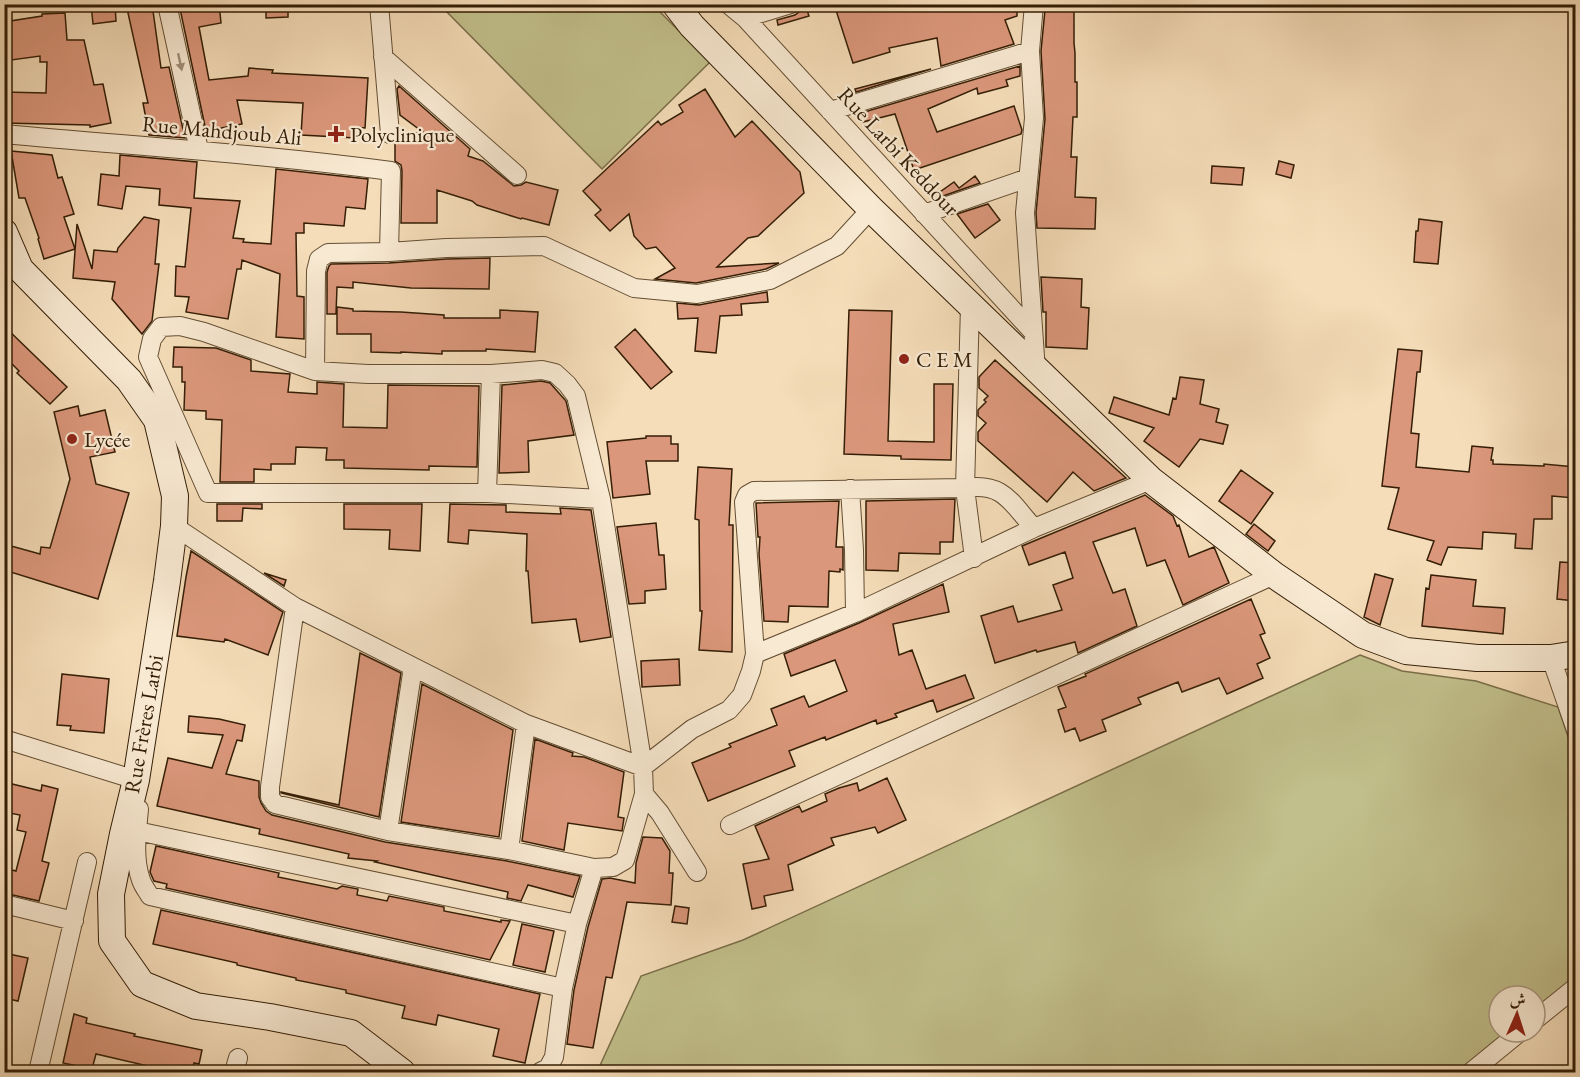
<svg xmlns="http://www.w3.org/2000/svg" width="1580" height="1077" font-family="'EB Garamond',Amiri,serif">
	<style>
		.green { fill: #c1bf8b; stroke: #7a6e48; stroke-width: 1.5 }
		.building { fill: #db977b; stroke: #341e06; stroke-width: 1.5 }
		.lines { fill: none; stroke-linecap: round; stroke-linejoin: round }
		.street-casing { stroke: #644e33; stroke-width: 20 }
		.secondary-casing { stroke: #341e06; stroke-width: 28 }
		.street { stroke: #f8e9d2; stroke-width: 18 }
		.secondary { stroke: #f8e9d2; stroke-width: 26 }
		.oneway { fill: #a08e76 }
		.poi-dot { fill: #8f2418; stroke: #f8e9d2; stroke-width: 2 }
		.labels { text-anchor: middle; stroke-width: 4.5; stroke-linejoin: round; paint-order: stroke }
		.street-label { font-size: 22px; fill: #341e06; stroke: #f8e9d2 }
		.poi-label { font-size: 22px; fill: #341e06; stroke: #f8e9d2; text-anchor: start }
	</style>
	<rect width="100%" height="100%" fill="#f5ddb9"/>
	<filter id="stains"><feTurbulence type="fractalNoise" baseFrequency=".00333" numOctaves="4"/><feColorMatrix values="0 0 0 0 .2 0 0 0 0 .09 0 0 0 0 .02 0 0 0 .5 -.17"/></filter>
	<radialGradient id="worn" r=".72"><stop offset=".6" stop-color="#630" stop-opacity="0"/><stop offset="1" stop-color="#630" stop-opacity=".3"/></radialGradient>
	<path class="green" d="M 440,5 L 653,5 L 710,62 L 602,169 Z
		M 1360,655 L 1402,671 L 1476,681 L 1558,707 L 1575,757 L 1575,980 L 1535,1017 L 1535,996 L 1499,996 L 1499,1032 L 1518,1032 L 1473,1072 L 597,1072 L 641,976 L 743,940 Z"/>
	<path class="building" d="M 91,4 L 115,4 L 116,21 L 93,24 Z
		M 126,4 L 152,4 L 161,68 L 169,67 L 185,138 L 149,135 L 143,103 L 148,103 Z
		M 179,4 L 219,4 L 221,23 L 199,27 L 209,80 L 248,76 L 249,68 L 273,70 L 272,73 L 368,78 L 365,128 L 356,127 L 356,138 L 301,135 L 303,103 L 237,100 L 242,124 L 206,131 Z
		M 266,4 L 288,4 L 288,17 L 266,18 Z
		M 802,4 L 805,4 L 809,16 L 778,25 L 777,20 L 795,15 L 800,11 Z
		M 834,4 L 1017,4 L 1017,16 L 1005,20 L 1014,44 L 941,66 L 937,38 L 889,48 L 890,52 L 853,63 Z
		M 1045,10 L 1074,11 L 1074,43 L 1075,53 L 1075,82 L 1077,82 L 1077,117 L 1073,117 L 1071,157 L 1077,157 L 1075,197 L 1096,198 L 1095,229 L 1037,228 L 1036,213 L 1045,119 L 1041,51 Z
		M 65,13 L 67,40 L 84,40 L 94,85 L 103,84 L 111,123 L 90,127 L 90,125 L 4,123 L 4,92 L 46,93 L 47,62 L 40,62 L 40,56 L 4,61 L 4,22 L 42,16 L 42,14 Z
		M 1020,66 L 1020,76 L 1006,80 L 1008,86 L 978,94 L 977,88 L 928,109 L 937,132 L 1014,106 L 1022,130 L 1021,134 L 914,170 L 895,114 L 863,122 L 861,113 Z
		M 931,69 L 856,92 L 855,89 Z
		M 399,86 L 470,149 L 468,156 L 483,161 L 514,186 L 521,185 L 526,182 L 558,190 L 549,225 L 522,218 L 521,219 L 477,205 L 472,201 L 437,190 L 437,223 L 401,223 L 402,171 L 401,165 L 395,161 L 395,144 L 400,139 L 401,133 L 424,133 L 400,115 L 397,89 Z
		M 705,89 L 735,137 L 752,121 L 800,172 L 804,193 L 758,236 L 748,238 L 717,267 L 779,263 L 766,269 L 696,283 L 655,279 L 675,268 L 656,247 L 646,249 L 634,236 L 629,214 L 610,231 L 595,215 L 601,210 L 583,191 L 658,121 L 661,125 L 683,112 L 679,105 Z
		M 11,151 L 52,155 L 58,178 L 62,177 L 74,214 L 64,217 L 75,249 L 44,259 L 38,239 L 39,238 L 25,198 L 19,198 Z
		M 120,155 L 197,162 L 194,198 L 240,201 L 233,238 L 244,239 L 243,242 L 271,244 L 276,169 L 368,179 L 365,209 L 346,207 L 344,226 L 304,223 L 304,233 L 296,233 L 297,296 L 304,297 L 304,339 L 276,337 L 280,274 L 242,260 L 241,269 L 237,269 L 228,319 L 186,312 L 189,297 L 175,296 L 176,266 L 185,267 L 191,208 L 159,205 L 160,189 L 126,186 L 122,209 L 98,205 L 101,174 L 119,176 Z
		M 1279,161 L 1294,165 L 1291,178 L 1276,174 Z
		M 1212,166 L 1244,168 L 1242,185 L 1211,183 Z
		M 975,176 L 980,183 L 943,196 L 940,192 L 954,182 L 959,188 Z
		M 988,204 L 1000,220 L 975,238 L 957,214 Z
		M 144,217 L 159,220 L 155,264 L 159,264 L 152,321 L 142,334 L 112,299 L 115,282 L 73,278 L 77,224 L 92,269 L 94,250 L 117,252 L 118,248 Z
		M 1419,219 L 1442,222 L 1438,264 L 1414,262 L 1416,231 L 1418,231 Z
		M 490,258 L 489,289 L 411,288 L 353,282 L 353,288 L 337,287 L 336,314 L 327,314 L 327,272 L 329,266 L 331,264 L 389,263 L 447,259 Z
		M 1041,277 L 1082,279 L 1081,307 L 1089,308 L 1087,349 L 1046,347 L 1046,312 L 1043,312 Z
		M 767,292 L 768,302 L 741,304 L 742,315 L 720,316 L 716,353 L 695,351 L 698,318 L 678,319 L 677,303 L 699,305 Z
		M 337,307 L 353,309 L 353,311 L 401,312 L 444,315 L 444,318 L 500,318 L 500,310 L 538,312 L 535,352 L 486,349 L 486,351 L 442,351 L 442,354 L 401,352 L 401,353 L 371,352 L 371,334 L 337,334 Z
		M 849,310 L 892,311 L 888,441 L 934,442 L 934,384 L 953,384 L 951,460 L 901,459 L 901,456 L 844,454 Z
		M 4,326 L 67,387 L 50,404 L 17,373 L 19,371 L 4,356 Z
		M 635,329 L 672,372 L 651,389 L 615,347 Z
		M 174,347 L 216,348 L 251,360 L 251,371 L 290,374 L 288,392 L 317,394 L 317,382 L 344,384 L 343,427 L 387,428 L 388,385 L 479,386 L 477,467 L 429,466 L 429,470 L 344,468 L 344,460 L 326,460 L 327,448 L 296,447 L 295,464 L 271,464 L 271,470 L 254,469 L 254,482 L 220,482 L 222,420 L 206,419 L 206,411 L 184,410 L 185,382 L 182,382 L 182,367 L 173,367 Z
		M 1398,349 L 1422,351 L 1420,372 L 1417,372 L 1411,433 L 1419,434 L 1416,467 L 1469,472 L 1472,446 L 1493,448 L 1491,460 L 1493,460 L 1493,464 L 1544,466 L 1544,464 L 1575,467 L 1575,498 L 1552,496 L 1552,519 L 1534,519 L 1532,549 L 1515,548 L 1516,534 L 1483,532 L 1482,549 L 1448,547 L 1441,565 L 1427,560 L 1434,541 L 1388,529 L 1399,488 L 1382,486 Z
		M 995,360 L 1126,478 L 1094,491 L 1073,472 L 1047,502 L 978,441 L 978,432 L 986,423 L 978,416 L 978,410 L 986,402 L 984,400 L 988,396 L 979,388 L 979,377 Z
		M 1180,377 L 1204,380 L 1200,404 L 1219,409 L 1216,422 L 1228,425 L 1223,444 L 1200,439 L 1179,467 L 1144,441 L 1154,428 L 1109,413 L 1114,397 L 1169,415 L 1173,398 L 1176,399 Z
		M 541,381 L 550,383 L 566,401 L 574,435 L 528,441 L 529,472 L 499,473 L 502,385 Z
		M 78,406 L 80,416 L 105,410 L 115,452 L 90,457 L 96,484 L 129,493 L 98,599 L 4,570 L 4,544 L 40,554 L 41,547 L 50,548 L 70,479 L 54,412 Z
		M 646,436 L 671,436 L 671,444 L 678,444 L 678,461 L 646,461 L 650,494 L 613,498 L 607,442 L 646,438 Z
		M 698,467 L 732,469 L 729,525 L 733,525 L 732,652 L 699,650 L 702,611 L 700,611 L 699,520 L 695,519 Z
		M 1241,470 L 1273,493 L 1251,524 L 1219,501 Z
		M 1145,495 L 1173,516 L 1177,526 L 1179,525 L 1189,557 L 1214,547 L 1229,583 L 1183,605 L 1165,560 L 1147,566 L 1135,528 L 1093,542 L 1113,593 L 1125,589 L 1137,626 L 1078,653 L 1075,642 L 1037,652 L 1036,650 L 995,663 L 981,616 L 1013,606 L 1018,622 L 1062,610 L 1053,585 L 1073,578 L 1065,552 L 1029,565 L 1022,546 Z
		M 955,499 L 953,542 L 940,542 L 940,554 L 899,553 L 898,571 L 866,570 L 866,501 Z
		M 839,501 L 836,547 L 843,547 L 843,570 L 840,569 L 840,572 L 829,571 L 828,607 L 789,606 L 788,622 L 764,621 L 759,554 L 760,537 L 758,537 L 756,503 Z
		M 217,504 L 262,504 L 262,509 L 243,508 L 242,521 L 217,521 Z
		M 344,504 L 422,504 L 420,551 L 389,549 L 390,530 L 344,529 Z
		M 450,504 L 506,505 L 506,512 L 561,514 L 560,508 L 591,510 L 611,637 L 580,642 L 576,619 L 532,623 L 528,571 L 526,571 L 527,534 L 469,530 L 468,544 L 448,542 Z
		M 656,523 L 659,555 L 664,555 L 666,589 L 645,591 L 645,603 L 629,604 L 617,527 Z
		M 1254,524 L 1275,541 L 1268,551 L 1246,534 Z
		M 191,551 L 283,612 L 268,655 L 225,639 L 224,642 L 177,636 L 186,577 Z
		M 1560,562 L 1575,563 L 1575,601 L 1557,599 Z
		M 264,573 L 286,580 L 284,586 Z
		M 1375,574 L 1393,579 L 1380,625 L 1364,617 Z
		M 1431,575 L 1476,580 L 1473,606 L 1505,608 L 1503,634 L 1422,626 L 1426,588 L 1429,589 Z
		M 943,584 L 949,612 L 893,624 L 899,655 L 912,650 L 926,689 L 965,675 L 974,698 L 937,712 L 933,700 L 895,714 L 897,717 L 877,724 L 876,720 L 826,740 L 825,737 L 789,751 L 795,766 L 708,801 L 692,763 L 731,747 L 729,744 L 777,725 L 771,709 L 804,696 L 809,707 L 847,691 L 835,660 L 791,676 L 784,654 L 859,623 Z
		M 1251,599 L 1265,633 L 1260,635 L 1270,658 L 1257,664 L 1263,678 L 1227,694 L 1219,678 L 1182,692 L 1178,682 L 1138,698 L 1141,704 L 1102,720 L 1106,731 L 1080,741 L 1075,728 L 1065,732 L 1058,710 L 1066,707 L 1058,687 L 1086,676 L 1085,674 Z
		M 360,653 L 401,673 L 379,817 L 281,793 L 281,792 L 339,805 Z
		M 679,659 L 680,685 L 642,687 L 641,661 Z
		M 62,674 L 109,679 L 104,733 L 70,730 L 71,726 L 57,725 Z
		M 422,684 L 513,730 L 499,837 L 401,822 Z
		M 189,716 L 219,719 L 245,725 L 242,741 L 237,740 L 226,774 L 259,781 L 259,797 L 261,803 L 266,811 L 272,815 L 385,842 L 507,861 L 580,876 L 573,897 L 528,885 L 521,901 L 507,898 L 508,892 L 375,862 L 377,861 L 348,858 L 349,854 L 259,834 L 260,829 L 157,806 L 168,758 L 212,768 L 223,735 L 188,732 Z
		M 535,739 L 573,753 L 572,756 L 584,757 L 624,772 L 618,817 L 624,818 L 622,831 L 568,823 L 564,850 L 522,841 Z
		M 887,778 L 906,820 L 878,833 L 875,827 L 831,838 L 834,845 L 788,865 L 793,890 L 764,896 L 766,906 L 752,909 L 743,864 L 769,859 L 755,826 L 799,806 L 802,812 L 827,801 L 825,794 L 839,788 L 857,783 L 859,791 Z
		M 4,782 L 41,791 L 42,785 L 58,789 L 42,861 L 49,863 L 39,901 L 4,893 L 4,868 L 16,871 L 26,832 L 17,830 L 20,815 L 4,812 Z
		M 643,837 L 662,838 L 670,851 L 669,873 L 673,873 L 671,905 L 627,902 L 612,978 L 606,977 L 593,1048 L 567,1044 L 574,990 L 588,927 L 602,879 L 610,878 L 635,883 L 636,863 Z
		M 156,846 L 279,873 L 278,877 L 337,889 L 342,886 L 358,889 L 357,895 L 387,901 L 389,896 L 444,907 L 444,911 L 501,922 L 501,920 L 510,921 L 490,960 L 166,888 L 167,884 L 154,881 L 150,872 Z
		M 675,906 L 689,908 L 687,924 L 672,922 Z
		M 161,910 L 540,994 L 525,1063 L 493,1056 L 499,1029 L 438,1015 L 436,1025 L 402,1018 L 405,1006 L 346,993 L 346,990 L 296,980 L 296,978 L 237,965 L 237,963 L 153,944 Z
		M 522,924 L 554,931 L 545,972 L 513,965 Z
		M 4,953 L 28,958 L 18,1001 L 4,998 Z
		M 74,1014 L 87,1018 L 86,1023 L 135,1034 L 134,1036 L 202,1050 L 199,1064 L 194,1063 L 192,1072 L 161,1072 L 147,1069 L 148,1066 L 96,1054 L 92,1069 L 63,1063 Z"/>
	<g class="lines">
		<defs>
			<path id="street" d="M 167,4 L 199,150
				M 379,4 L 390,134
				M 728,4 L 745,18 L 1033,332
				M 1034,4 L 1030,51 L 1034,118 L 1025,213 L 1036,371
				M 745,18 L 791,4
				M 383,57 L 517,175
				M 830,111 L 1030,51
				M 4,134 C 133,146 263,154 391,171 L 389,252
				M 924,214 L 1028,178
				M 970,306 L 965,488 L 974,558
				M 315,371 L 316,271 L 319,259 L 328,253 L 389,252 L 446,248 L 544,246 L 634,288 L 697,294 L 770,280 L 837,246 L 871,209
				M 850,489 L 854,550 L 855,613
				M 487,493 L 491,374
				M 601,499 L 576,396 L 567,384 L 555,373 L 542,370 L 491,374 L 368,374 L 315,371 L 204,332 L 180,326 L 161,327 L 152,339 L 148,357 L 208,493 L 487,493 L 601,499 L 643,767 L 692,729 L 729,710 L 742,695 L 751,671 L 755,654 L 855,613 L 1034,528 L 1151,480
				M 174,526 L 295,607 L 526,724 L 643,767 L 644,794 L 625,860 L 613,867 L 594,868 L 509,850 L 388,831 L 275,804 L 270,797 L 270,787 L 295,607
				M 755,654 L 744,502 L 747,495 L 754,491 L 965,488 C 1004,482 1011,503 1034,528
				M 1551,658 L 1576,730
				M 4,739 L 136,780
				M 644,794 L 660,813 L 697,872
				M 139,809 C 137,832 133,858 141,880 C 143,886 147,891 150,896 L 563,988
				M 730,825 L 1274,575
				M 388,831 L 413,667
				M 126,833 L 137,831 L 577,924
				M 509,850 L 526,724
				M 4,904 L 74,921
				M 1535,1020 L 1576,987
				M 38,1072 L 87,862
				M 234,1072 L 238,1058
				M 540,1072 L 548,1068 L 554,1057 L 563,988 L 577,924 L 594,868
				M 1471,1072 L 1520,1032"/>
			<path id="secondary" d="M 675,4 L 692,26 L 871,209 L 1151,480 L 1274,575 L 1363,635 L 1406,651 L 1477,658 L 1551,658 L 1576,654
				M 4,232 L 20,269 L 129,380 L 157,420 L 175,496 L 174,526 L 167,581 L 136,780 L 123,834 L 111,894 L 112,941 L 142,984 L 196,1006 L 270,1017 L 351,1033 L 402,1072"/>
		</defs>
		<use href="#street" class="street-casing"/>
		<use href="#secondary" class="secondary-casing"/>
		<use href="#street" class="street"/>
		<use href="#secondary" class="secondary"/>
	</g>
	<defs><path id="oneway-solid" d="M-6-.8H1V-3.2L6.5 0L1 3.2V.8H-6Z" transform="scale(1.5)"/></defs>
	<use class="oneway" href="#oneway-solid" transform="translate(180 62) rotate(78)"/>
	<g class="poi-dot">
		<path d="M333 125h6v6h6v6h-6v6h-6v-6h-6v-6h6z"/>
		<circle cx="904" cy="359" r="6"/>
		<circle cx="72" cy="439" r="6"/>
	</g>
	<g class="labels">
		<g class="street-label">
			<text transform="translate(222 130) rotate(5)" y="8">Rue Mahdjoub Ali</text>
			<text transform="translate(899 151) rotate(47)" y="8">Rue Larbi Keddour</text>
			<text transform="translate(143 724) rotate(-80)" y="8">Rue Frères Larbi</text>
		</g>
		<g class="poi-label">
			<text x="350" y="142">Polyclinique</text>
			<text x="916" y="367">C E M</text>
			<text x="84" y="447">Lycée</text>
		</g>
	</g>
	<rect width="1580" height="1077" fill="none" stroke="#f5ddb9" stroke-width="24"/>
	<rect x="6" y="6" width="1568" height="1065" fill="none" stroke="#341e06" stroke-width="3"/>
	<rect x="12" y="12" width="1556" height="1053" fill="none" stroke="#341e06" stroke-width="1.5"/>
	<g transform="translate(1517 1014) rotate(3)"><circle r="28" fill="#f8e9d2" stroke="#aa9880" stroke-width="1.5"/>
	<path d="M0-4.5L10 22L0 15L-10 22Z" fill="#8f2418"/>
	<text y="-9" font-size="16" font-weight="bold" text-anchor="middle" fill="#341e06">ش</text>
	</g>
	<rect width="100%" height="100%" filter="url(#stains)"/>
	<rect width="100%" height="100%" fill="url(#worn)"/>
</svg>
